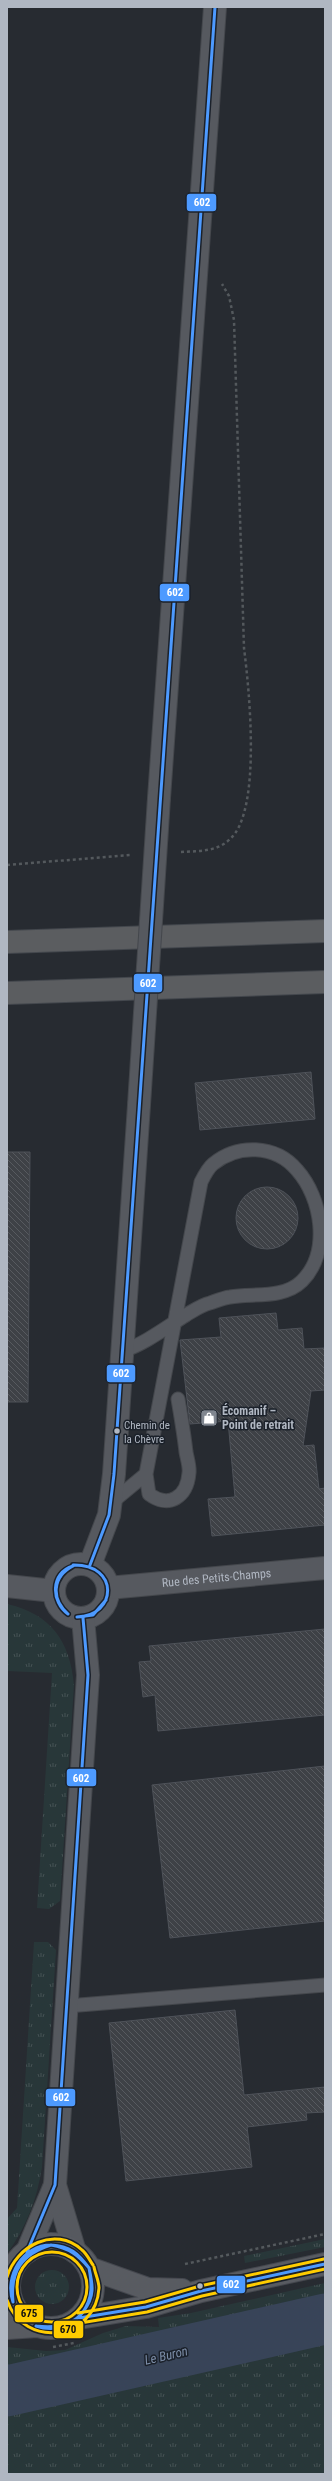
<svg xmlns="http://www.w3.org/2000/svg" width="332" height="2481" font-family="'Roboto Condensed',sans-serif">
	<style>
		.grass { fill: url(#grass-tufts) }
		.lines { fill: none; stroke-linecap: round; stroke-linejoin: round }
		.river { stroke: #384458; stroke-width: 51 }
		.building { fill: url(#building-back-hatch); stroke: #4e5259 }
		.service-casing { stroke: #44474c; stroke-width: 15 }
		.minor-casing { stroke: #44474c; stroke-width: 24 }
		.primary-casing { stroke: #44474e; stroke-width: 24 }
		.motorway-casing { stroke: #43474d; stroke-width: 24 }
		.path { stroke: #54595d; stroke-width: 2.5; stroke-dasharray: 3 3; stroke-linecap: butt }
		.service { stroke: #56595f; stroke-width: 13 }
		.minor { stroke: #56595f; stroke-width: 22 }
		.primary { stroke: #585b61; stroke-width: 22 }
		.motorway { stroke: #5b5d60; stroke-width: 22 }
		.minor-bridge-casing { stroke: #44474c; stroke-width: 24; stroke-linecap: butt }
		.minor-bridge { stroke: #56595f; stroke-width: 22 }
		.bus-1-casing { stroke: #1b212a; stroke-width: 6 }
		.bus-2-casing { stroke: #1b212a; stroke-width: 6 }
		.bus-3-casing { stroke: #1b212a; stroke-width: 6 }
		.bus-1 { stroke: #4d9aff; stroke-width: 3 }
		.bus-2 { stroke: #fc0; stroke-width: 3 }
		.bus-3 { stroke: #fc0; stroke-width: 3 }
		.bus-dot { fill: #b0b7c2; stroke: #1b212a; stroke-width: 1.5 }
		.labels { text-anchor: middle; stroke-width: 3; stroke-linejoin: round; paint-order: stroke }
		.bus-label { font-size: 11px; fill: #b0b7c2; stroke: #1b212a; text-anchor: start }
		.poi-label { font-size: 12px; font-weight: bold; fill: #b0b7c2; stroke: #1b212a; text-anchor: start }
		.street-label { font-size: 12px; fill: #b0b7c2; stroke: #1b212a }
		.water-label { font-size: 13px; font-style: italic; fill: #7c8da7; stroke: #1b212a }
		.line-badge { stroke: #1b212a; stroke-width: 1.5 }
		.badge-label { font-size: 11px; text-anchor: middle; font-weight: bold; fill: #fff }
		.pale-badge-label { font-size: 11px; text-anchor: middle; font-weight: bold; fill: #111 }
	</style>
	<defs>
		<pattern id="grass-tufts" width="24" height="20" patternUnits="userSpaceOnUse"><rect width="24" height="20" fill="#283739"/><path d="M3 7l-1-3M5 7V3M7 7l1-3M15 17l-1-3M17 17v-4M19 17l1-3" fill="none" stroke="#455254"/></pattern>
		<pattern id="building-back-hatch" width="6" height="6" patternUnits="userSpaceOnUse"><rect width="6" height="6" fill="#3e4146"/><path d="M-1 5l2 2M0 0l6 6M5-1l2 2" fill="none" stroke="#575a5f"/></pattern>
	</defs>
	<rect width="100%" height="100%" fill="#272b31"/>
	<path class="grass" d="M 7,1604 C 51,1614 70,1641 74,1685 L 60,1901 L 49,1909 L 37,1908 L 52,1673 L 7,1671 Z
		M 34,1942 L 48,1942 L 56,1950 L 42,2167 C 37,2200 26,2227 7,2254 L 7,2219 L 17,2208 Z
		M 325,2239 L 325,2247 L 245,2263 L 244,2256 Z
		M35 2287a17 17 0 1 1 34 0a17 17 0 1 1-34 0Z
		M 325,2283 L 325,2474 L 7,2474 L 7,2347 L 46,2351 L 65,2350 L 103,2333 L 126,2326 L 159,2327 L 158,2318 L 191,2313 Z"/>
	<g class="lines">
		<path class="river" d="M 7,2391 L 325,2319"/>
	</g>
	<path class="building" d="M 311,1072 L 315,1119 L 200,1130 L 195,1083 Z
		M 7,1152 L 30,1152 L 28,1402 L 7,1402 Z
		M236 1218a31 31 0 1 1 62 0a31 31 0 1 1-62 0Z
		M 276,1313 L 278,1330 L 302,1328 L 304,1349 L 325,1348 L 325,1390 L 311,1391 L 303,1446 L 314,1445 L 319,1489 L 325,1488 L 325,1525 L 212,1536 L 208,1499 L 235,1497 L 228,1421 L 190,1424 L 180,1340 L 221,1337 L 219,1318 Z
		M 325,1629 L 325,1715 L 158,1731 L 155,1695 L 143,1697 L 139,1662 L 151,1661 L 149,1646 Z
		M 325,1766 L 325,1921 L 170,1938 L 152,1785 Z
		M 235,2010 L 244,2095 L 325,2087 L 325,2112 L 306,2113 L 307,2120 L 247,2127 L 252,2167 L 126,2181 L 109,2023 Z"/>
	<g class="lines">
		<defs>
			<path id="service" d="M 146,1474 L 149,1494 C 169,1509 187,1497 189,1473 C 190,1467 187,1458 186,1452 C 184,1434 181,1417 178,1399
				M 111,1503 L 146,1474 L 201,1182 C 204,1176 208,1168 213,1164 C 237,1144 275,1144 297,1170 C 322,1198 331,1252 302,1281 C 284,1299 253,1293 230,1297 C 223,1298 216,1301 210,1303 C 201,1305 193,1311 186,1315 C 165,1328 146,1343 123,1351
				M 67,2006 L 325,1985"/>
			<g id="minor">
				<path d="M 159,798 L 215,7"/>
				<circle cx="81" cy="1591" r="27"/>
				<path d="M 90,1565 L 109,1515 L 114,1474 L 139,1105"/>
				<path d="M 7,1586 L 54,1591"/>
				<path id="s1" d="M 108,1588 L 325,1568"/>
				<path d="M 27,2252 L 55,2185"/>
				<path d="M 75,2252 L 55,2185 L 88,1675 L 83,1618"/>
			</g>
			<path id="primary" d="M9 2286a42 42 0 1 1 84 0a42 42 0 1 1-84 0Z
				M 89,2268 L 148,2289 L 182,2290
				M 79,2318 L 146,2307 L 201,2291 L 325,2264
				M 7,2328 L 37,2326"/>
			<path id="motorway" d="M 7,942 L 325,931
				M 7,993 L 325,982"/>
		</defs>
		<use href="#service" class="service-casing"/>
		<use href="#minor" class="minor-casing"/>
		<use href="#primary" class="primary-casing"/>
		<use href="#motorway" class="motorway-casing"/>
		<path class="path" d="M 181,852 C 198,851 217,852 230,839 C 262,811 249,688 244,648 L 234,320 L 229,296 L 222,284
			M 7,865 L 130,855
			M 185,2264 L 325,2234
			M 53,2347 L 74,2343"/>
		<use href="#service" class="service"/>
		<use href="#minor" class="minor"/>
		<use href="#primary" class="primary"/>
		<use href="#motorway" class="motorway"/>
		<defs>
			<path id="minor-bridge" d="M 139,1105 L 159,798"/>
		</defs>
		<use href="#minor-bridge" class="minor-bridge-casing"/>
		<use href="#minor-bridge" class="minor-bridge"/>
		<defs>
			<path id="bus-1" d="M 73,1565 C 120,1564 117,1616 77,1617
				M 90,1565 L 109,1515 L 114,1474 L 215,7
				M 68,1614 C 51,1602 50,1573 73,1566
				M 68,1614 C 51,1599 52,1577 73,1566
				M 77,1617 L 93,1615 L 106,1600
				M 51,2245 C 69,2248 78,2255 89,2268
				M 51,2245 C 70,2246 78,2253 89,2268
				M 27,2252 L 55,2185 L 88,1675 L 83,1618
				M 13,2302 C 4,2276 23,2245 51,2245
				M 13,2302 C 10,2271 22,2254 51,2245
				M 83,2312 C 93,2298 92,2284 89,2268
				M 83,2312 C 95,2297 93,2285 89,2268
				M 79,2318 L 146,2307 L 201,2291 L 325,2264
				M 36,2326 C 53,2328 72,2327 83,2312
				M 36,2326 C 53,2332 73,2327 83,2312"/>
			<path id="bus-2" d="M 7,2277 C 16,2246 55,2225 82,2250 C 87,2254 90,2261 93,2265
				M 7,2300 C 24,2350 96,2340 99,2288 C 99,2281 95,2273 94,2267
				M 80,2323 L 147,2312 L 202,2296 L 325,2269"/>
			<path id="bus-3" d="M17 2287a35 35 0 1 1 70 0a35 35 0 1 1-70 0Z
				M 78,2313 L 145,2302 L 200,2286 L 324,2259"/>
		</defs>
		<use href="#bus-1" class="bus-1-casing"/>
		<use href="#bus-2" class="bus-2-casing"/>
		<use href="#bus-3" class="bus-3-casing"/>
		<use href="#bus-1" class="bus-1"/>
		<use href="#bus-2" class="bus-2"/>
		<use href="#bus-3" class="bus-3"/>
	</g>
	<defs>
		<symbol id="shop-square" viewBox="-11 -11 22 22"><rect x="-9" y="-9" width="18" height="18" rx="4" fill="#80868f" stroke="#1b212a"/><path d="M-5-2.5h2.3a2.7 3.5 0 0 1 5.4 0H5L5.5 6h-11ZM-1.5-2.5h3a1.5 2.3 0 0 0-3 0Z" fill="#fff"/></symbol>
	</defs>
	<g fill-rule="evenodd">
		<use href="#shop-square" x="199" y="1408" width="20" height="20"/>
	</g>
	<g class="bus-dot">
		<circle cx="117" cy="1431" r="3.5"/>
		<circle cx="200" cy="2286" r="3.5"/>
	</g>
	<g class="labels">
		<g class="bus-label">
			<text x="124" y="1429">Chemin de<tspan x="124" dy="14">la Chèvre</tspan></text>
		</g>
		<g class="poi-label">
			<text x="222" y="1415">Écomanif –<tspan x="222" dy="14">Point de retrait</tspan></text>
		</g>
		<g class="street-label">
			<text dy="4" stroke="none"><textPath href="#s1" startOffset="109">Rue des Petits-Champs</textPath></text>
		</g>
		<g class="water-label">
			<text transform="translate(166 2355) rotate(-13)" y="5">Le Buron</text>
		</g>
	</g>
	<g class="line-badge">
		<rect x="186" y="193" width="31" height="19" rx="4" fill="#4d9aff"/>
		<rect x="159" y="583" width="31" height="19" rx="4" fill="#4d9aff"/>
		<rect x="133" y="973" width="30" height="20" rx="4" fill="#4d9aff"/>
		<rect x="106" y="1364" width="30" height="19" rx="4" fill="#4d9aff"/>
		<rect x="66" y="1768" width="31" height="19" rx="4" fill="#4d9aff"/>
		<rect x="45" y="2088" width="31" height="19" rx="4" fill="#4d9aff"/>
		<rect x="216" y="2275" width="30" height="19" rx="4" fill="#4d9aff"/>
		<rect x="14" y="2304" width="30" height="19" rx="4" fill="#fc0"/>
		<rect x="53" y="2320" width="31" height="19" rx="4" fill="#fc0"/>
	</g>
	<g class="badge-label">
		<text x="202" y="206">602</text>
		<text x="175" y="596">602</text>
		<text x="148" y="987">602</text>
		<text x="121" y="1377">602</text>
		<text x="81" y="1782">602</text>
		<text x="61" y="2101">602</text>
		<text x="231" y="2288">602</text>
	</g>
	<g class="pale-badge-label">
		<text x="29" y="2317">675</text>
		<text x="68" y="2333">670</text>
	</g>
	<rect width="332" height="2481" fill="none" stroke="#b0b7c2" stroke-width="16"/>
</svg>
